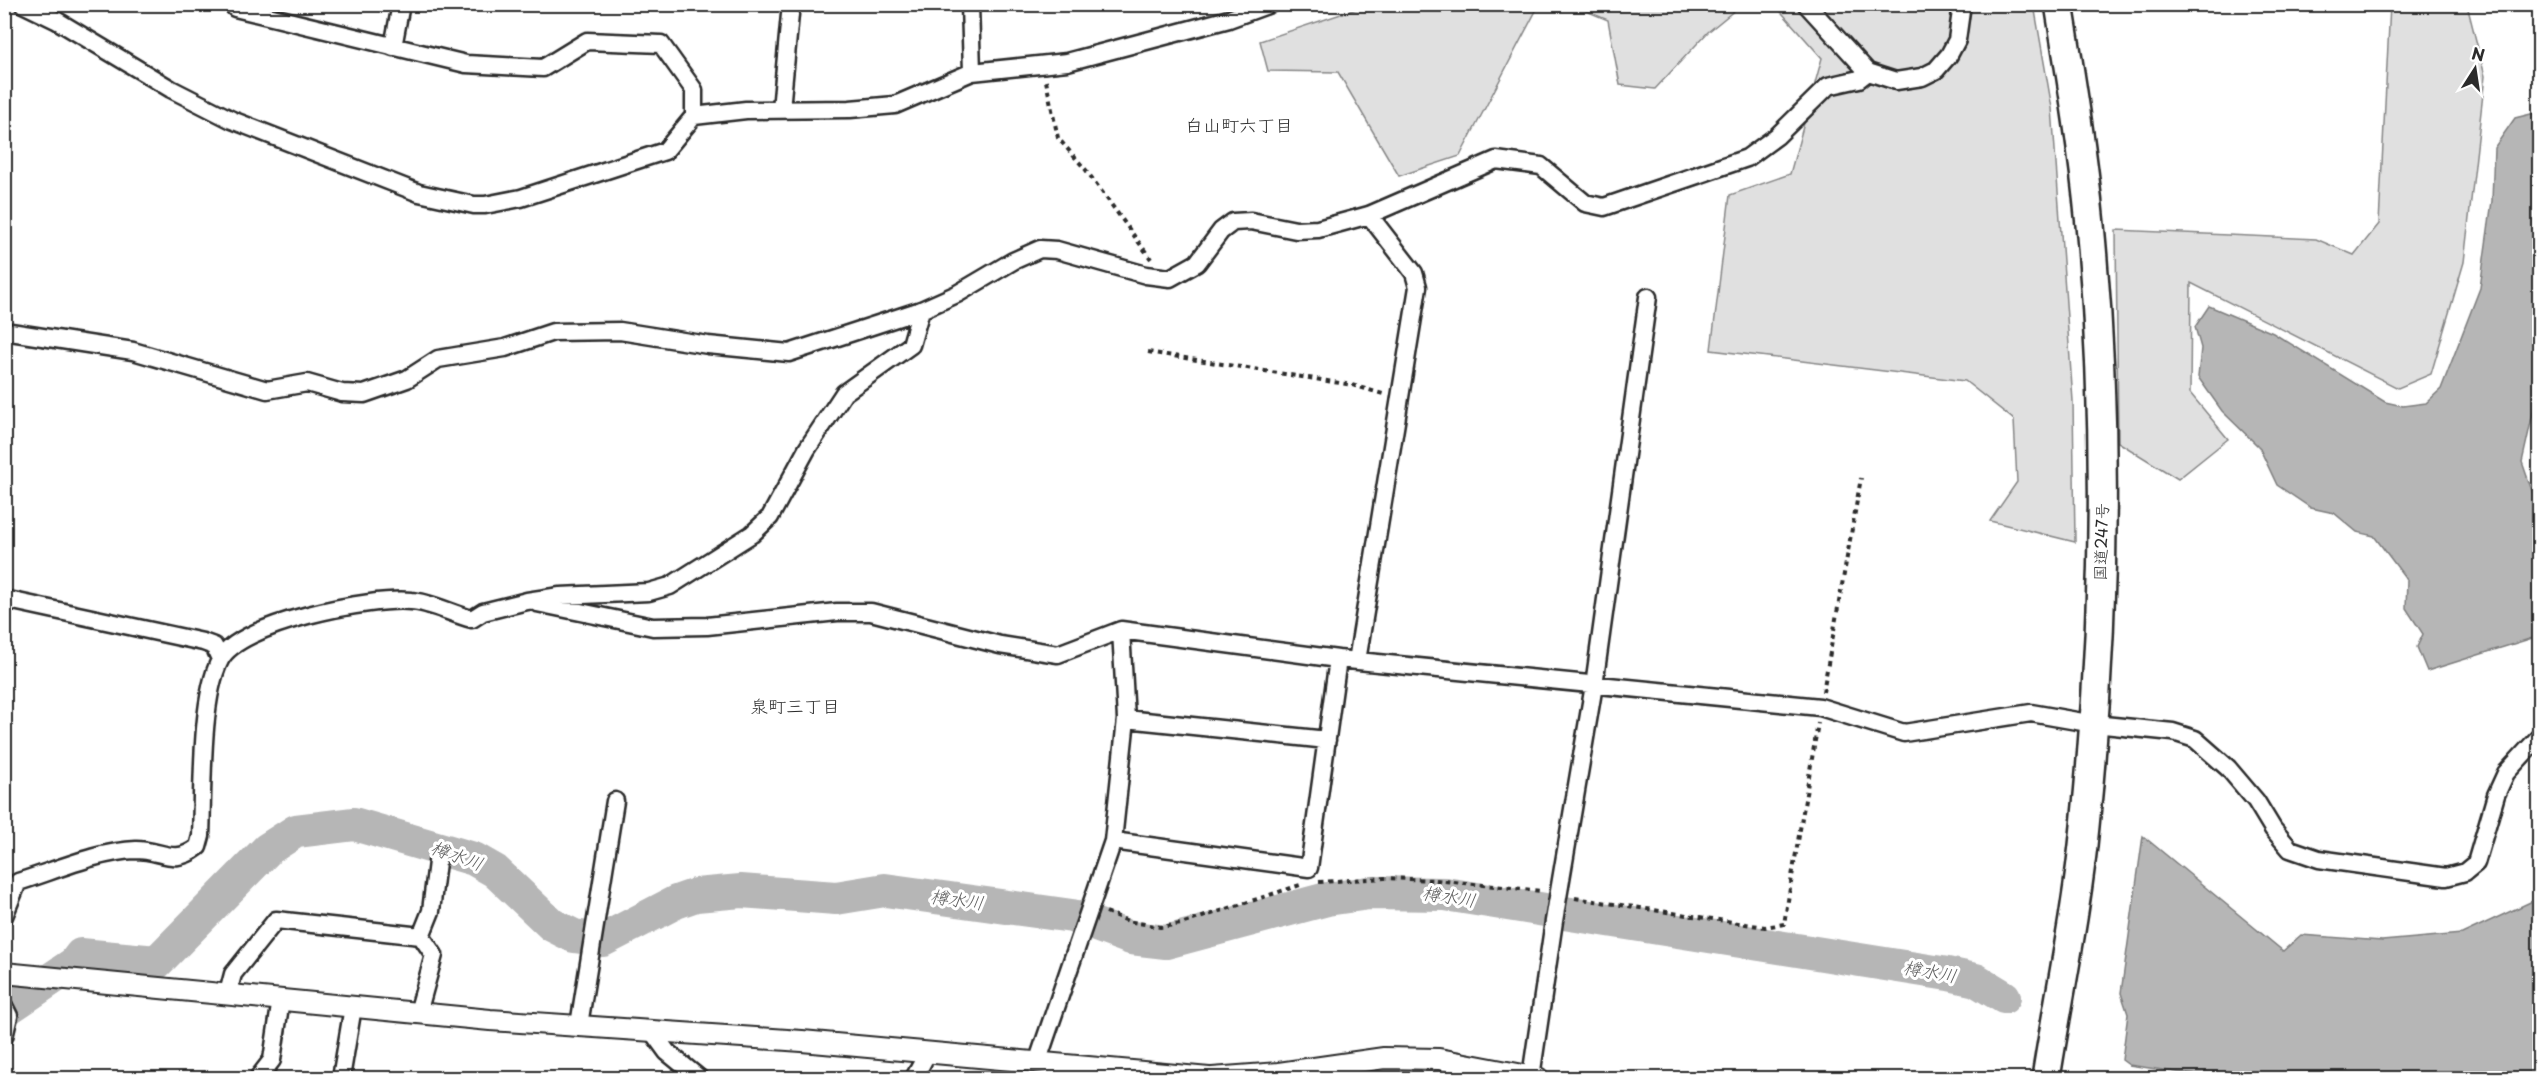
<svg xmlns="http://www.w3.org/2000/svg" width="2544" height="1083" font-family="'Playpen Sans','Klee One',sans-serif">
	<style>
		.green { fill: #e0e0e0; stroke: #868686; stroke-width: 1.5 }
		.water { fill: #b6b6b6; stroke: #7e7e7e; stroke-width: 1.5 }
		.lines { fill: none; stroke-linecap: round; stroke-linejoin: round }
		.river { stroke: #b6b6b6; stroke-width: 34 }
		.minor-casing { stroke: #2b2b2b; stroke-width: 21 }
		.tertiary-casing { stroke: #2b2b2b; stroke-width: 24 }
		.trunk-casing { stroke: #2b2b2b; stroke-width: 32 }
		.path { stroke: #2b2b2b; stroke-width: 4; stroke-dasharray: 4.5 4.5; stroke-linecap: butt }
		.minor { stroke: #fff; stroke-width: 16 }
		.tertiary { stroke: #fff; stroke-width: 20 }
		.trunk { stroke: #fff; stroke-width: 27 }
		.labels { text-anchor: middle; stroke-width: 6; stroke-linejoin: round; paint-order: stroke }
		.street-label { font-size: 16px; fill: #2b2b2b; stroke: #fff }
		.neighbourhood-label { font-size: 18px; fill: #2b2b2b; stroke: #fff }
		.water-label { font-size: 18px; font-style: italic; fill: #5c5c5c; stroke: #fff }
	</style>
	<rect width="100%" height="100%" fill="#fff"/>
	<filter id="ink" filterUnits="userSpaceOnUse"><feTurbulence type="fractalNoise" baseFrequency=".0167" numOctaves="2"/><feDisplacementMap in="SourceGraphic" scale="12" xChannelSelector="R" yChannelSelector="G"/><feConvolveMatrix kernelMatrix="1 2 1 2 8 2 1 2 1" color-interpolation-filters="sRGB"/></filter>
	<g filter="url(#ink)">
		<path class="green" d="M 1368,5 L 1539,5 L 1460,156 L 1399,176 L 1338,72 L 1268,71 L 1260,41 Z
			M 1572,5 L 1741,5 L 1708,32 L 1655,89 L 1620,85 L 1608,20 Z
			M 1775,5 L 2034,5 L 2052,108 L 2073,401 L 2075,542 L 1990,521 L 2017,482 L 2014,420 L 1965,381 L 1711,350 L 1730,195 L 1790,174 L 1822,58 Z
			M 2390,5 L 2467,5 L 2485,76 L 2464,262 L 2431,374 L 2398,388 L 2191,283 L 2190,393 L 2228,439 L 2178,479 L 2118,442 L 2116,230 L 2316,239 L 2354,255 L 2379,224 Z"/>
		<path class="water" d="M 2539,112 L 2540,382 L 2522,462 L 2539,511 L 2539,636 L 2427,671 L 2417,647 L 2423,634 L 2406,608 L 2407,580 L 2374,536 L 2357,532 L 2334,513 L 2311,508 L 2277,485 L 2259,447 L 2222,411 L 2198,377 L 2201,348 L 2195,327 L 2209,306 L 2273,333 L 2385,402 L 2403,406 L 2426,403 L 2441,389 L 2480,288 L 2492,201 L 2494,148 L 2515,118 Z
			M 2143,836 L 2283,951 L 2301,935 L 2382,941 L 2462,934 L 2539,898 L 2539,1067 L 2530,1078 L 2278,1078 L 2259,1074 L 2255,1078 L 2217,1078 L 2129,1065 L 2122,1060 L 2128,1014 L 2121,993 Z"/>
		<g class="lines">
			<path class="river" d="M 4,1011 L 75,963 L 81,955 L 157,962 L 268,849 L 296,831 L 354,824 L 474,859 L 495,871 L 552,925 L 574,936 L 603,940 L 676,902 L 696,895 L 741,891 L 836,898 L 885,890 L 1072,916 L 1131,938 L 1166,942 L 1327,899 L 1369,893 L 1445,894 L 1948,974 L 1976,980 L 2004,997"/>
			<defs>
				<path id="minor" d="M 23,4 L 56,20 L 171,89 L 232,120 L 419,193 L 474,205 L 485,205 L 521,198 L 665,151 L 694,116 L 694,90 L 661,44 L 587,41 L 543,68 L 466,64 L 235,8 L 232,4
					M 970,4 L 972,72
					M 1806,4 L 1868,72 L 1896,81 L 1922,77 L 1936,70 L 1949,55 L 1957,40 L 1962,4
					M 393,47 L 401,4
					M 781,109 L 791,4
					M 694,116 L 746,110 L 850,109 L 895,105 L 972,72 L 1067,62 L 1229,19 L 1270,4
					M 4,331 L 133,351 L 267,390 L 307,383 L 342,393 L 364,394 L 407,379 L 438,359 L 505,348 L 553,332 L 620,331 L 708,345 L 789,353 L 921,310
					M 4,599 L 203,642 L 214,646 L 220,659
					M 537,603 L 653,627 L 707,626 L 837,612 L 871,612 L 1000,645 L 1058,654 L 1121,630 L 1338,659 L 1820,707 L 1904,733 L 2031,713 L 2094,724 L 2173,732 L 2195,739 L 2228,768 L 2256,801 L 2273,829 L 2290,849 L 2319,859 L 2446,877 L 2465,872 L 2476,863 L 2496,795 L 2506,773 L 2540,736
					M 1357,661 L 1418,287 L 1414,273 L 1369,215
					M 1126,719 L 1327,740
					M 1113,841 L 1309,868 L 1338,659
					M 4,916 L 18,882 C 54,871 99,851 136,850 C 163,850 173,866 198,847 L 201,836 C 203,792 200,699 220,660 C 239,623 371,597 411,601 C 430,602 452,614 472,619 L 483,612 L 527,601 L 560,596 L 649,592 L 670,586 L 752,534 L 770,517 L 807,449 L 844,393 L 911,345 L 921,310 L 957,294 L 1013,261 L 1040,249 L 1057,250 L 1146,275 L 1170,278 L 1197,263 L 1221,231 L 1233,222 L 1251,221 L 1296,230 L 1318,229 L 1369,215 L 1496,160 L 1541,166 L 1585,203 L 1604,207 L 1747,158 L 1777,136 L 1828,86 L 1859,79 L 1868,72
					M 421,936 L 431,911 L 437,862
					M 228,993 L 233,974 L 276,920 L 421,936 L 434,955 L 418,1013
					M 4,1006 L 9,1016 L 4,1037
					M 579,1025 L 615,801
					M 651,1030 L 667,1052 L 699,1078
					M 1037,1063 L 1113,841 L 1126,719 L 1121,630
					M 1531,1077 L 1554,921 L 1594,685 L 1648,297
					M 258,1078 L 272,1060 L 281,999
					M 341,1078 L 353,1007
					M 914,1078 L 927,1054"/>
				<path id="tertiary" d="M 4,973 L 490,1020 L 802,1041 L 1209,1078
					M 1212,1078 L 1279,1073 L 1384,1058 L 1439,1059 L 1538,1078"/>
				<path id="trunk" d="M 2046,1078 C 2059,995 2077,911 2085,826 C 2105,628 2109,424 2090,225 C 2083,151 2071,78 2059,4"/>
			</defs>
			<use href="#minor" class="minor-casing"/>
			<use href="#tertiary" class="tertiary-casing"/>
			<use href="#trunk" class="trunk-casing"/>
			<path class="path" d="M 1046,81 L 1058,138 L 1086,170 L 1151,259
				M 1148,352 L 1352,385 L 1383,394
				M 1823,692 L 1861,478
				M 1319,882 L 1384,878 L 1435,880 L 1542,891
				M 1575,898 L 1765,927 L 1784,924 L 1818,723
				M 1106,912 L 1128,921 L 1160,927 L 1181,924 L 1300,885"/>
			<use href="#minor" class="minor"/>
			<use href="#tertiary" class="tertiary"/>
			<use href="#trunk" class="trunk"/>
		</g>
	</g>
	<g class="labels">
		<g class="street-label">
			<text transform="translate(2101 542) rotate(-88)" y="6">国道247号</text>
		</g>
		<g class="neighbourhood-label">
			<text x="1239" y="132">白山町六丁目</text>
			<text x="795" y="713">泉町三丁目</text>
		</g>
		<g class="water-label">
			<text transform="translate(457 856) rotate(20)" y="6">樽水川</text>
			<text transform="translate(1449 897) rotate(9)" y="6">樽水川</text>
			<text transform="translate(957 900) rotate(8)" y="6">樽水川</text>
			<text transform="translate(1930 972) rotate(10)" y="6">樽水川</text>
		</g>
	</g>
	<rect width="2544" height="1083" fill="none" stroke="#fff" stroke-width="24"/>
	<rect x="12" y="12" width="2520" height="1059" fill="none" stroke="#2b2b2b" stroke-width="2" filter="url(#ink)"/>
	<g transform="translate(2475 69) rotate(12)" stroke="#ffffff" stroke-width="4.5" paint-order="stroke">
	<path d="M0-4.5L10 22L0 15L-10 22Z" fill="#2b2b2b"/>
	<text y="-9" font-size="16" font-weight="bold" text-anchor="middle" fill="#2b2b2b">N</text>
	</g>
</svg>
